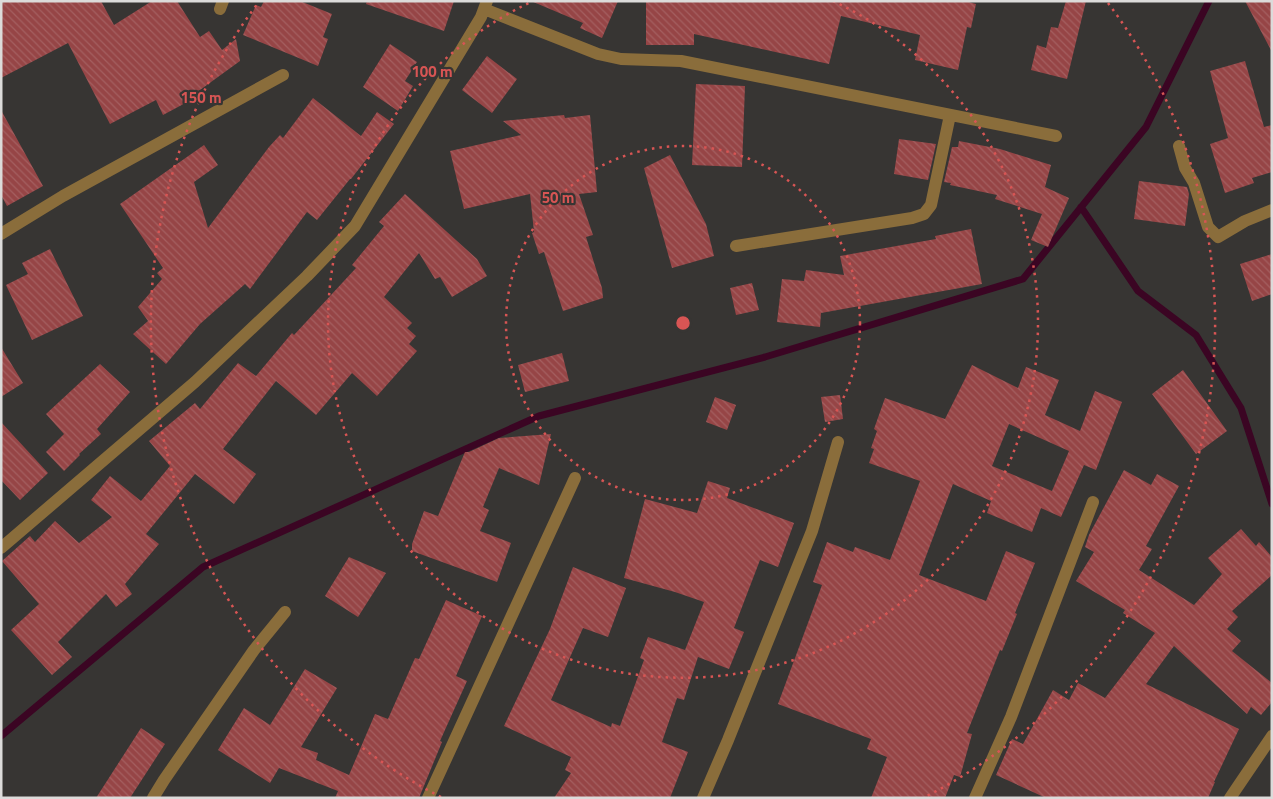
<svg xmlns="http://www.w3.org/2000/svg" width="1273" height="799" font-family="'Titillium Web',sans-serif">
	<style>
		.lines { fill: none; stroke-linecap: round; stroke-linejoin: round }
		.stream { stroke: #3b0523; stroke-width: 7 }
		.building { fill: url(#building-back-hatch); fill-rule: evenodd }
		.minor { stroke: #8a6d3b; stroke-width: 12 }
		.ring { fill: none; stroke: #d85554; stroke-width: 2.5; stroke-dasharray: 2.5 5 }
		.centre { fill: #d85554; stroke: #373533; stroke-width: 2.5 }
		.ring-label { font-size: 15px; text-anchor: middle; font-weight: bold; fill: #d85554; stroke: #373533; stroke-width: 4.5; stroke-linejoin: round; paint-order: stroke }
	</style>
	<defs>
		<pattern id="building-back-hatch" width="6" height="6" patternUnits="userSpaceOnUse" patternTransform="scale(1.25)"><rect width="6" height="6" fill="#964546"/><path d="M-1 5l2 2M0 0l6 6M5-1l2 2" fill="none" stroke="#a45f60"/></pattern>
	</defs>
	<rect width="100%" height="100%" fill="#373533"/>
	<g class="lines">
		<path class="stream" d="M 1081,207 L 1138,291 L 1196,335 L 1241,408 L 1272,504
			M 1,736 L 203,567 L 539,416 L 765,357 L 1023,279 L 1146,127 L 1209,1"/>
	</g>
	<path class="building" d="M 1,1 L 101,1 L 114,25 L 152,1 L 177,1 L 200,37 L 209,31 L 222,50 L 236,39 L 240,61 L 189,98 L 191,100 L 163,115 L 156,100 L 110,124 L 68,43 L 1,78 Z
		M 264,1 L 300,1 L 332,14 L 323,37 L 328,39 L 318,66 L 243,35 L 256,5 L 261,7 Z
		M 367,1 L 454,1 L 444,31 L 366,4 Z
		M 531,1 L 618,1 L 602,38 L 580,28 L 583,23 Z
		M 646,1 L 965,1 L 976,4 L 971,28 L 967,27 L 958,70 L 915,60 L 920,35 L 841,16 L 829,64 L 694,34 L 694,45 L 646,45 Z
		M 1066,1 L 1086,1 L 1067,79 L 1031,70 L 1037,45 L 1046,48 L 1051,27 L 1058,28 Z
		M 1245,1 L 1272,1 L 1272,52 Z
		M 390,44 L 417,62 L 405,81 L 413,86 L 398,111 L 363,87 Z
		M 487,56 L 517,79 L 492,113 L 462,90 Z
		M 1245,61 L 1264,127 L 1272,125 L 1272,172 L 1252,178 L 1254,183 L 1225,193 L 1210,144 L 1228,138 L 1210,71 Z
		M 696,84 L 745,86 L 742,167 L 692,165 Z
		M 313,98 L 361,136 L 377,112 L 394,124 L 351,179 L 350,179 L 317,220 L 307,212 L 250,289 L 245,284 L 200,324 L 166,364 L 133,334 L 148,321 L 138,307 L 162,279 L 157,273 L 163,268 L 120,204 L 204,145 L 218,165 L 194,182 L 208,228 L 269,147 L 280,135 L 283,138 Z
		M 1,110 L 43,186 L 7,206 L 1,195 Z
		M 564,115 L 565,118 L 590,115 L 597,192 L 579,194 L 593,235 L 586,237 L 602,288 L 603,298 L 563,311 L 544,252 L 539,254 L 532,233 L 534,232 L 530,194 L 464,209 L 450,151 L 521,135 L 503,121 Z
		M 899,139 L 936,144 L 928,180 L 894,174 Z
		M 959,141 L 1000,149 L 1051,165 L 1045,187 L 1069,198 L 1048,247 L 1031,240 L 1042,214 L 995,199 L 997,195 L 950,185 L 951,183 L 944,182 L 952,147 L 958,147 Z
		M 670,155 L 706,224 L 714,256 L 672,268 L 644,168 Z
		M 1139,181 L 1187,187 L 1189,194 L 1185,226 L 1134,219 Z
		M 405,194 L 477,259 L 487,276 L 452,297 L 440,277 L 435,279 L 419,253 L 384,297 L 412,323 L 407,328 L 416,336 L 409,344 L 417,351 L 377,396 L 352,373 L 316,415 L 276,381 L 223,449 L 256,474 L 234,504 L 195,474 L 146,534 L 159,544 L 125,584 L 132,594 L 116,607 L 106,594 L 58,642 L 72,657 L 52,675 L 11,630 L 39,604 L 2,561 L 30,536 L 35,542 L 55,521 L 79,543 L 112,517 L 91,500 L 110,476 L 141,501 L 170,466 L 149,441 L 195,403 L 200,409 L 238,363 L 256,376 L 292,333 L 294,335 L 356,268 L 352,265 L 384,226 L 379,222 Z
		M 971,229 L 982,284 L 821,313 L 820,327 L 777,322 L 782,279 L 804,281 L 806,270 L 844,275 L 840,256 L 936,239 L 935,236 Z
		M 50,249 L 83,316 L 32,340 L 6,285 L 28,274 L 22,263 Z
		M 1272,254 L 1272,294 L 1252,301 L 1240,264 Z
		M 752,283 L 759,310 L 736,315 L 730,288 Z
		M 1,347 L 23,383 L 1,397 Z
		M 562,353 L 569,381 L 525,392 L 518,365 Z
		M 100,364 L 130,392 L 97,429 L 101,434 L 79,454 L 80,455 L 64,471 L 46,452 L 64,434 L 46,414 Z
		M 972,365 L 1018,388 L 1026,367 L 1059,380 L 1045,415 L 1080,431 L 1095,391 L 1122,402 L 1096,470 L 1084,465 L 1061,517 L 1041,508 L 1032,532 L 987,513 L 991,501 L 953,484 L 919,575 L 986,601 L 1006,551 L 1035,563 L 1015,613 L 1017,614 L 1002,651 L 1000,650 L 967,733 L 972,734 L 960,777 L 954,775 L 945,798 L 871,798 L 887,757 L 867,749 L 871,739 L 778,704 L 822,585 L 813,582 L 827,542 L 853,552 L 855,547 L 890,560 L 920,481 L 869,463 L 874,449 L 871,448 L 877,431 L 874,429 L 885,398 L 945,419 ZM 1009,424 L 1069,451 L 1052,491 L 992,466 Z
		M 1183,370 L 1227,431 L 1196,454 L 1152,394 Z
		M 840,395 L 843,419 L 825,422 L 821,397 Z
		M 715,397 L 736,405 L 727,430 L 706,422 Z
		M 1,422 L 48,473 L 20,500 L 1,480 Z
		M 551,434 L 539,485 L 499,468 L 483,507 L 489,510 L 480,531 L 511,543 L 497,582 L 412,551 L 412,544 L 424,511 L 438,516 L 465,452 L 469,452 L 499,438 Z
		M 1124,470 L 1151,485 L 1157,474 L 1179,486 L 1146,546 L 1152,549 L 1139,570 L 1194,605 L 1222,574 L 1208,558 L 1241,529 L 1256,546 L 1259,542 L 1272,557 L 1272,575 L 1232,611 L 1238,617 L 1227,629 L 1241,641 L 1232,651 L 1272,683 L 1272,702 L 1261,715 L 1251,707 L 1247,714 L 1174,646 L 1146,684 L 1239,729 L 1214,782 L 1215,782 L 1208,798 L 1046,798 L 996,775 L 1012,739 L 1023,744 L 1053,690 L 1069,700 L 1078,683 L 1105,698 L 1155,633 L 1123,613 L 1125,610 L 1076,581 L 1094,552 L 1085,547 L 1089,535 Z
		M 708,481 L 730,488 L 727,498 L 794,523 L 778,567 L 760,560 L 734,628 L 744,632 L 729,669 L 698,657 L 684,700 L 677,698 L 662,742 L 688,752 L 670,798 L 554,798 L 571,773 L 565,770 L 571,757 L 504,726 L 550,629 L 573,567 L 626,588 L 608,637 L 583,628 L 551,700 L 611,727 L 612,723 L 620,726 L 644,660 L 640,658 L 648,637 L 685,650 L 704,602 L 675,592 L 624,578 L 645,499 L 697,513 Z
		M 349,557 L 386,573 L 358,617 L 325,596 Z
		M 446,600 L 482,616 L 456,676 L 467,681 L 440,741 L 442,742 L 419,798 L 335,798 L 338,791 L 279,768 L 270,783 L 218,750 L 244,708 L 270,725 L 305,669 L 337,688 L 301,747 L 318,753 L 316,760 L 349,775 L 375,714 L 388,719 L 415,658 L 419,659 Z
		M 141,728 L 165,744 L 130,798 L 96,798 Z"/>
	<g class="lines">
		<path class="minor" d="M 220,9 L 223,1
			M 484,9 L 598,54 L 621,59 L 681,61 L 1056,136
			M 1179,146 L 1185,168 L 1194,183 L 1208,227 L 1218,237 L 1245,221 L 1272,210
			M 1,234 L 63,196 L 283,75
			M 736,246 L 912,218 L 924,214 L 931,205 L 950,115
			M 1,548 L 195,382 L 307,276 L 355,226 L 481,17 L 487,1
			M 153,798 L 164,780 L 254,650 L 285,612
			M 428,798 L 575,478
			M 703,798 L 728,740 L 812,531 L 838,442
			M 975,798 L 1011,717 L 1093,502
			M 1230,798 L 1272,736"/>
	</g>
	<g class="ring">
		<circle cx="683" cy="323" r="177"/>
		<path d="M833 1A355 355 0 1 1 533 1"/>
		<path d="M441 797A532 532 0 0 1 258 3M1108 3A532 532 0 0 1 925 797"/>
	</g>
	<circle cx="683" cy="323" r="8" class="centre"/>
	<g class="ring-label">
		<text x="432" y="77">100 m</text>
		<text x="201" y="103">150 m</text>
		<text x="558" y="203">50 m</text>
	</g>
	<rect width="1273" height="799" fill="none" stroke="#dcdbda" stroke-width="5"/>
</svg>
